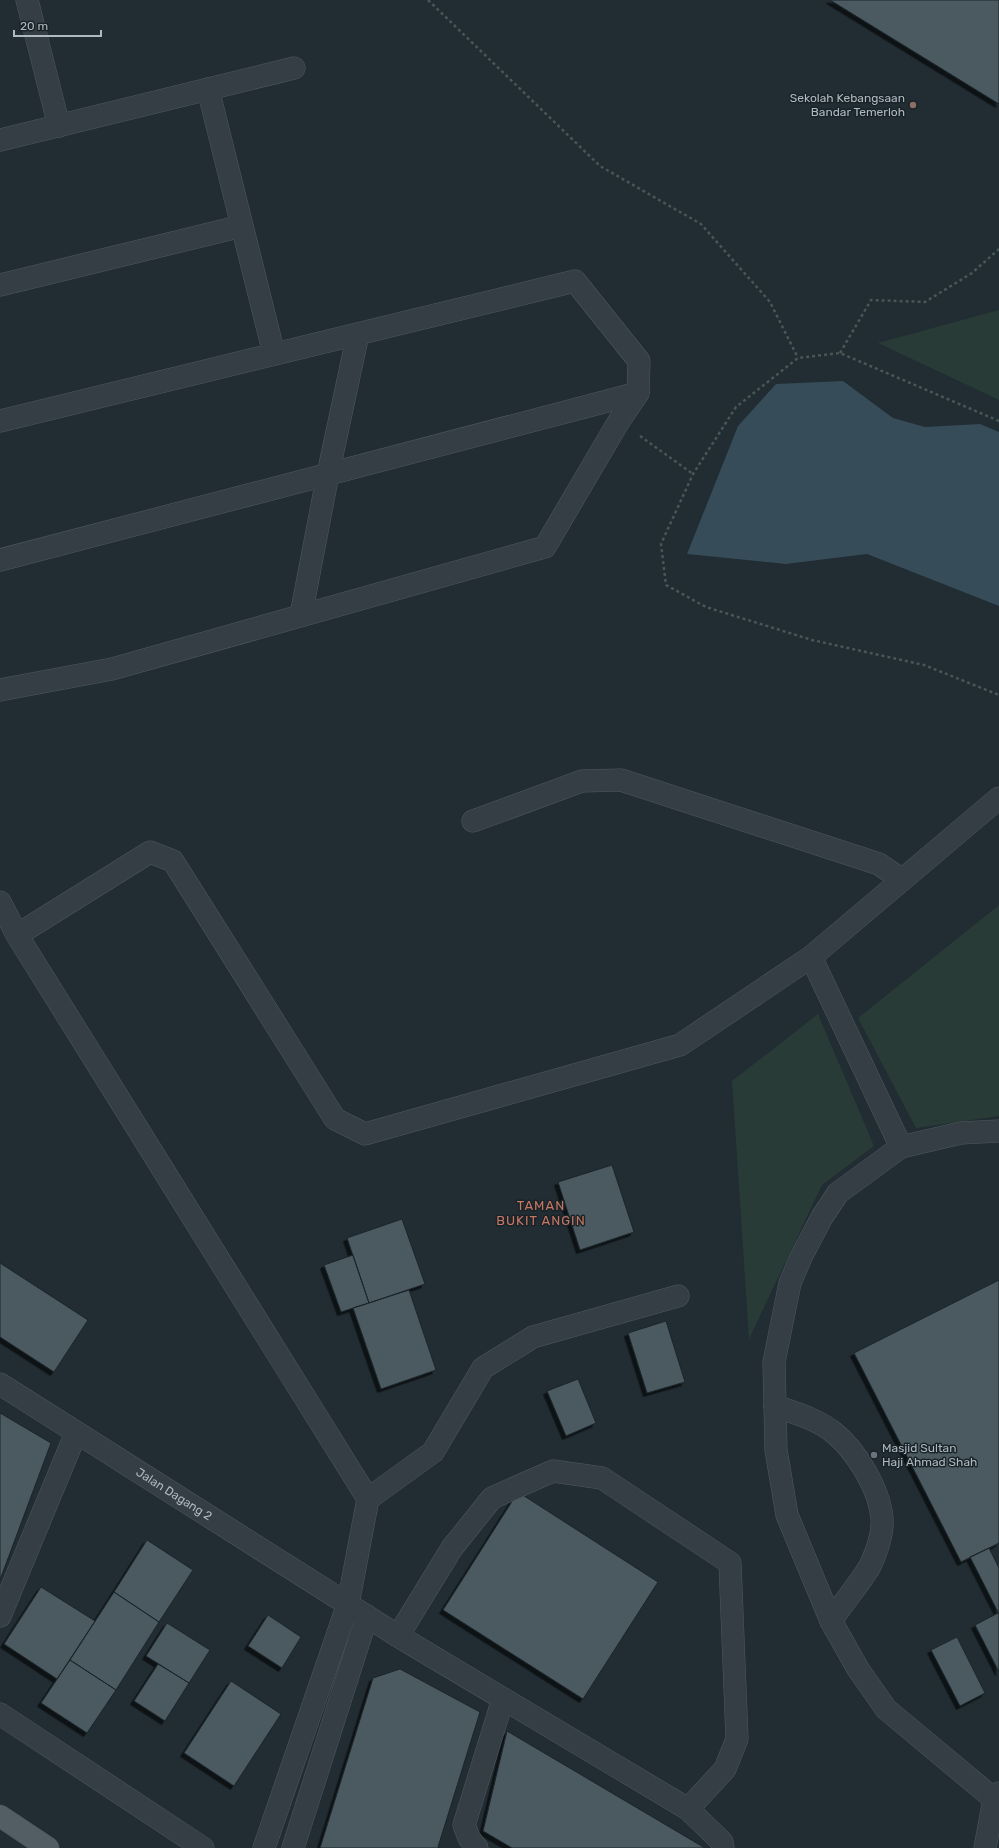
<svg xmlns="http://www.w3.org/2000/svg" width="999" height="1848" font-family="Rubik,sans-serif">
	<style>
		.green { fill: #293b36 }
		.water { fill: #364c58 }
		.building { fill: #4c5a61; stroke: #1b252a; filter: url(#shadow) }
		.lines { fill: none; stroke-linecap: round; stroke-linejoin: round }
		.minor-casing { stroke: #4e595f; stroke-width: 23 }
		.major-casing { stroke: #3d474d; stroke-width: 23 }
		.path { stroke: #465756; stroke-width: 2.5; stroke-dasharray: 3 3; stroke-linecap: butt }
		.minor { stroke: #343e44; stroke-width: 22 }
		.major { stroke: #525d64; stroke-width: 22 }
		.education-dot { fill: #8d6e63; stroke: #192328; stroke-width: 1.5 }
		.worship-dot { fill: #6b7280; stroke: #192328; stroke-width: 1.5 }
		.labels { text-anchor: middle; stroke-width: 3; stroke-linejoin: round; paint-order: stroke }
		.poi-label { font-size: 12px; fill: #aeb9c1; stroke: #192328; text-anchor: end }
		.street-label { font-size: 12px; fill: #aeb9c1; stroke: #192328 }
		.neighbourhood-label { font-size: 13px; letter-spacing: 1px; fill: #c67763; stroke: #192328 }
	</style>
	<defs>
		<filter id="shadow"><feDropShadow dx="-3.5" dy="3.5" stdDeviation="0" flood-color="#0009"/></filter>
	</defs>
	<rect width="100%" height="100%" fill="#212c33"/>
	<path class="green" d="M 999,310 L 999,400 L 878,343 Z
		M 999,905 L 999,1116 L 916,1128 L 858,1018 Z
		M 818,1014 L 874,1146 L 822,1185 L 749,1339 L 732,1081 Z"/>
	<path class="water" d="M 843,381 L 893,418 L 925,427 L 980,424 L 999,432 L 999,606 L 867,554 L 786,564 L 687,554 L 738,426 L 776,384 Z"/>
	<path class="building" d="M 830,0 L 999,0 L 999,104 Z
		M 612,1165 L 634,1232 L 580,1250 L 558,1182 Z
		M 402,1219 L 425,1284 L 369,1303 L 347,1238 Z
		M 353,1255 L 369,1303 L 341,1312 L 324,1265 Z
		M 0,1263 L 88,1320 L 54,1372 L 0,1337 Z
		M 999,1280 L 999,1543 L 961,1562 L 854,1353 Z
		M 409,1290 L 436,1370 L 381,1389 L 353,1308 Z
		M 666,1321 L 685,1382 L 647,1393 L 628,1333 Z
		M 578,1379 L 596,1423 L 566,1436 L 547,1391 Z
		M 0,1413 L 51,1443 L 0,1580 Z
		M 518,1492 L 658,1582 L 583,1699 L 443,1610 Z
		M 147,1540 L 193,1570 L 159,1622 L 114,1592 Z
		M 989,1548 L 999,1568 L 999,1614 L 970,1557 Z
		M 41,1587 L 95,1621 L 57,1679 L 4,1644 Z
		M 114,1592 L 159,1622 L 116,1690 L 70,1660 Z
		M 998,1613 L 999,1614 L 999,1672 L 975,1625 Z
		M 268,1615 L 301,1637 L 282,1668 L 248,1646 Z
		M 167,1623 L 210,1650 L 189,1683 L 146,1656 Z
		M 957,1637 L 985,1693 L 960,1706 L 931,1650 Z
		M 70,1660 L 116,1690 L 87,1733 L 41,1703 Z
		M 158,1664 L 189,1683 L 165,1721 L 134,1701 Z
		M 400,1669 L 480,1712 L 438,1847 L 440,1848 L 320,1848 L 373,1678 Z
		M 231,1681 L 281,1714 L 234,1786 L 184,1753 Z
		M 507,1731 L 705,1848 L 512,1848 L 483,1831 Z"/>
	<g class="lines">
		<defs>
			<g id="minor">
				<path d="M 27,0 L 59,126"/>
				<path d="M 208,89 L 274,354"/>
				<path d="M 0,140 L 294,68"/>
				<path d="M 0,285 L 242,226"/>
				<path d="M 0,421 L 575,281 L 639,361 L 638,393 L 619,421 L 545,547 L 112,669 L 0,690"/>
				<path d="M 0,560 L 638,393"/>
				<path d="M 301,615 L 328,474 L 358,334"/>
				<path d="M 473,821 L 582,781 L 621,780 L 879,864 L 902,880"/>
				<path d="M 0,902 L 17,935 L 368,1499 L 348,1604 L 264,1848"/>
				<path d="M 17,935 L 150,852 L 173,861 L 335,1119 L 365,1134 L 680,1045 L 811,957 L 999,798"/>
				<path d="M 811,957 L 901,1147"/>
				<path d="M 999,1131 L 961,1133 L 901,1147 L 838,1193 L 822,1217 L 801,1257 L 790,1283 L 774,1362 L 776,1450 L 787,1515 L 831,1621 L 858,1669 L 886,1709 L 994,1799 L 999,1800"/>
				<path id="s1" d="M 0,1384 L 398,1636 L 688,1809 L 722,1842 L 723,1848"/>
				<path d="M 775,1406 C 795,1413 817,1419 833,1432 C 856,1450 880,1490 882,1519 C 883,1533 876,1553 870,1566 C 861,1582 842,1604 831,1621"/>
				<path d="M 368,1499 L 433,1452 L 483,1368 L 533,1337 L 678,1296"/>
				<path d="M 0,1616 L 76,1433"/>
				<path d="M 398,1636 L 452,1548 L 492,1498 L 553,1471 L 602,1478 L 730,1563 L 737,1739 L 725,1769 L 688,1809"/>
				<path d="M 0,1714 L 203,1848"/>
				<path d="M 293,1848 L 367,1616"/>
				<path d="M 477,1848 L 469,1838 L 464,1825 L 503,1699"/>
				<path d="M 985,1848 L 994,1799 L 999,1793"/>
			</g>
			<path id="major" d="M 0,1816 L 48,1848"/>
		</defs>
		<use href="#minor" class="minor-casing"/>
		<use href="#major" class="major-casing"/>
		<path class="path" d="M 428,0 L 600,166 L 701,224 L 770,302 L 798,358
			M 840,353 L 871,300 L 925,302 L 972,273 L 999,249
			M 999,421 L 840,353 L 798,358 L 736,407 L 693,474 L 661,544 L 666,585 L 706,607 L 812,640 L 924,665 L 999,695
			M 640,436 L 693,474"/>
		<use href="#minor" class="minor"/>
		<use href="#major" class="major"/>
	</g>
	<circle class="education-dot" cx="913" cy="105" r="4"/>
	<circle class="worship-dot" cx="874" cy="1455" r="4"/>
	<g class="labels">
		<g class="poi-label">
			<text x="905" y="102">Sekolah Kebangsaan<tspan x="905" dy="14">Bandar Temerloh</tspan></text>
			<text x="882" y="1452" text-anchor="start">Masjid Sultan<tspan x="882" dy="14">Haji Ahmad Shah</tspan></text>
		</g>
		<g class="street-label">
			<text dy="4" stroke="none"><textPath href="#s1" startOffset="206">Jalan Dagang 2</textPath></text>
		</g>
		<g class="neighbourhood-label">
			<text x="541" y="1210">TAMAN<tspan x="541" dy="15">BUKIT ANGIN</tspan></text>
		</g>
	</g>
	<path d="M14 30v6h87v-6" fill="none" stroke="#aeb9c1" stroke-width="2"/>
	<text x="20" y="30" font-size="12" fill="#aeb9c1" stroke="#192328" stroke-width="3" paint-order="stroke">20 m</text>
</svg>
